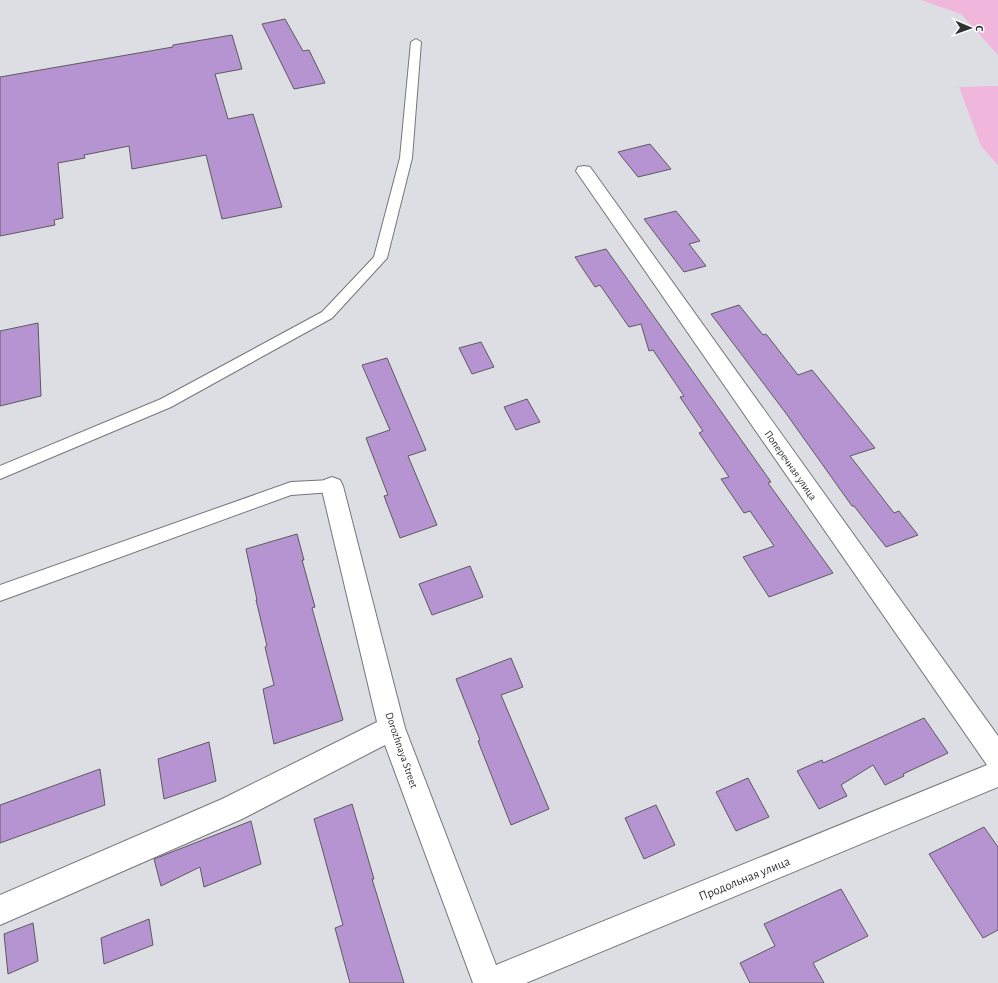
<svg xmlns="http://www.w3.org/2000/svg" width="998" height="983" font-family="'Alegreya Sans',sans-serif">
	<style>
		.green { fill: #f1b6dc }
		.building { fill: #b694d2; stroke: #5c5a5e }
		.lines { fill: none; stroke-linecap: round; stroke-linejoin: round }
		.lane-casing { stroke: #75767b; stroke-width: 2 }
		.street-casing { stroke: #75767b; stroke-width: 2 }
		.lane { fill: #fff; fill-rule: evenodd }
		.street { fill: #fff; fill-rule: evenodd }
		.labels { text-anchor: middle; stroke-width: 3; stroke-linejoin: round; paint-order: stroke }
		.street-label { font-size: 11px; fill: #313134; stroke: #fff }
		.near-street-label { font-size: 13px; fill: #313134; stroke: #fff }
	</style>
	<rect width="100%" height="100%" fill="#dddee3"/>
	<path class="green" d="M 921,0 L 998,0 L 998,55 L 961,14 Z
		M 998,86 L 998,165 L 981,146 L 959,87 Z"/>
	<path class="building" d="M 285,19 L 303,51 L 309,50 L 325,83 L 294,89 L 262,24 Z
		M 232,35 L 242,69 L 215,74 L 228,119 L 253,114 L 282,207 L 222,219 L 206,155 L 132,169 L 129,146 L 84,155 L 85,158 L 58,163 L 63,218 L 54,220 L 55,225 L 0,236 L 0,77 L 173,47 L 173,45 Z
		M 650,144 L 671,169 L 638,177 L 618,152 Z
		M 676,211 L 700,241 L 689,244 L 706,266 L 684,272 L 644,219 Z
		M 606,249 L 771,482 L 768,483 L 833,573 L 769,597 L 743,557 L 774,546 L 750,511 L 744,513 L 721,479 L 729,477 L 699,433 L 703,431 L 680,397 L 684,396 L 653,350 L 649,351 L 641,324 L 629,327 L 600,285 L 595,287 L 575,257 Z
		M 739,305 L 763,335 L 766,334 L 798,375 L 812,370 L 875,448 L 850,456 L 894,513 L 899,511 L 918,535 L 886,547 L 854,506 L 852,506 L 785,412 L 711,314 Z
		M 38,323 L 41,396 L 0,406 L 0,331 Z
		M 481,342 L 494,367 L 472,374 L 459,348 Z
		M 387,358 L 426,450 L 408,456 L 437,525 L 400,538 L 384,496 L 388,495 L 366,438 L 390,430 L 362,365 Z
		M 527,399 L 540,422 L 516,430 L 504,407 Z
		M 297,534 L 304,560 L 302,560 L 315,607 L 312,608 L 343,720 L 274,744 L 263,689 L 274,685 L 265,647 L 267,646 L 256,600 L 257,600 L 246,549 Z
		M 470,566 L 483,597 L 432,615 L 419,584 Z
		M 511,658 L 523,687 L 501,695 L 549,809 L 511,825 L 478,741 L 480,740 L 456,679 Z
		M 924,718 L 948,753 L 903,774 L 904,776 L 885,785 L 873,765 L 841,785 L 847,796 L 819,809 L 797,771 L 822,760 L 823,763 Z
		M 209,742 L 216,781 L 164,799 L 158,759 Z
		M 100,769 L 105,805 L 0,843 L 0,805 Z
		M 748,778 L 769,817 L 736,831 L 716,792 Z
		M 352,804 L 374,879 L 372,879 L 404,983 L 350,983 L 335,928 L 343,925 L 314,819 Z
		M 656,805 L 675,845 L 644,859 L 625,818 Z
		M 251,821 L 261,864 L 204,887 L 200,867 L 161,886 L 154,859 Z
		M 984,827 L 998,847 L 998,930 L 983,938 L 929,854 Z
		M 841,889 L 868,936 L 813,963 L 824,983 L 750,983 L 740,963 L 775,946 L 764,924 Z
		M 149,919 L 153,945 L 104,964 L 101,938 Z
		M 33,923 L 38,961 L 8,974 L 4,934 Z"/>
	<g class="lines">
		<defs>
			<path id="lane" d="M 416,39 L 421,42 L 412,158 L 387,258 L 332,318 L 171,407 L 0,479 L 0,466 L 161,399 L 322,312 L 374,257 L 400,158 L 411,42 Z
				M 332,480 L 338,481 L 340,486 L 338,491 L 332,492 L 291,495 L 0,601 L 0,585 L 291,482 Z"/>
			<path id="street" d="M 584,166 L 590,167 L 998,736 L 998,787 L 526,983 L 473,983 L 385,745 L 242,819 L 0,925 L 0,895 L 222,799 L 377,722 L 321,486 L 324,480 L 332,477 L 340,480 L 343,486 L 405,728 L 496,965 L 987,765 L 576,171 L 578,167 Z"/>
		</defs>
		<use href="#lane" class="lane-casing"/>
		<use href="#street" class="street-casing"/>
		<use href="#lane" class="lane"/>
		<use href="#street" class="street"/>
	</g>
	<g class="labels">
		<g class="street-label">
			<text transform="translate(791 465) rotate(55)" y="4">Поперечная улица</text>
			<text transform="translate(402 750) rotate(71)" y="4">Dorozhnaya Street</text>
		</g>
		<g class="near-street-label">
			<text transform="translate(744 878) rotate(-22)" y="5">Продольная улица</text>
		</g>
	</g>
	<g transform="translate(970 28) rotate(92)" stroke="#ffffff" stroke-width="3" paint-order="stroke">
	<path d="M0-3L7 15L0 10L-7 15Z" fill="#313134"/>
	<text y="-6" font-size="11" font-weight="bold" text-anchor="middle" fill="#313134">С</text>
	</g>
</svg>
